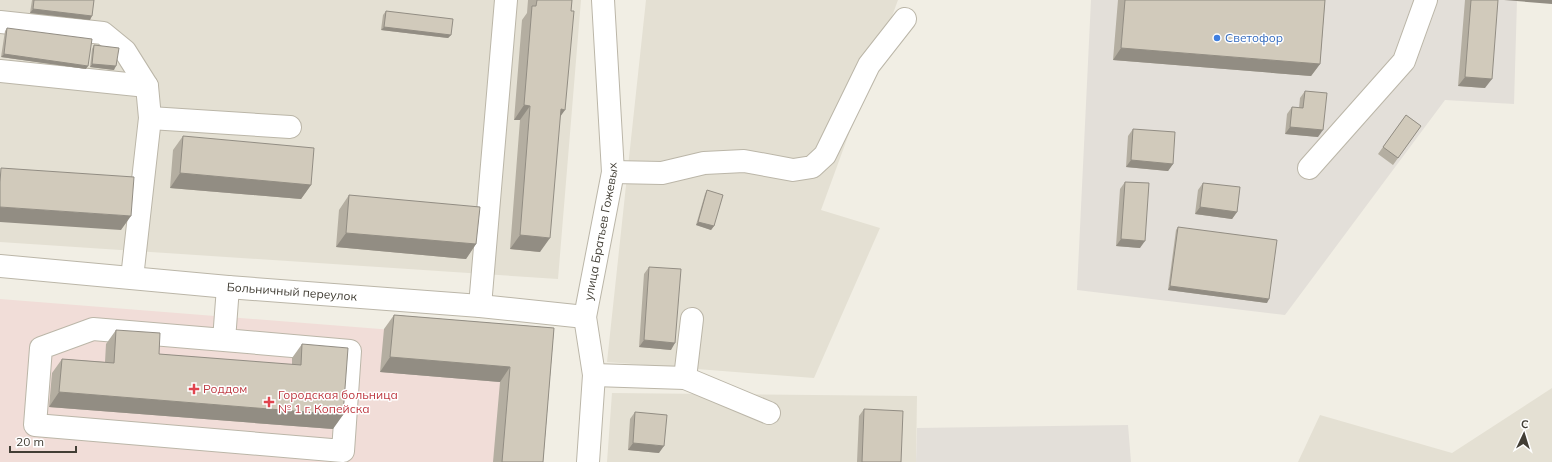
<svg xmlns="http://www.w3.org/2000/svg" width="1552" height="462" font-family="Mulish,sans-serif">
	<style>
		.residential { fill: #e4e0d3 }
		.industrial { fill: #e3dfd9 }
		.medical { fill: #f1ddd8 }
		.lines { fill: none; stroke-linecap: round; stroke-linejoin: round }
		.minor-casing { stroke: #bbb6a8; stroke-width: 24 }
		.minor { stroke: #fff; stroke-width: 22 }
		.wall { fill: #b4aea1 }
		.shaded-wall { fill: #928d83 }
		.building { fill: #d1cabb; stroke: #928d83 }
		.shop-dot { fill: #3f7fe0; stroke: #fff; stroke-width: 1.5 }
		.health-dot { fill: #e0444e; stroke: #fff; stroke-width: 1.5 }
		.labels { text-anchor: middle; stroke-width: 3; stroke-linejoin: round; paint-order: stroke }
		.shop-label { font-size: 12px; fill: #366cbe; stroke: #fff; text-anchor: start }
		.street-label { font-size: 12px; fill: #423e35; stroke: #fff }
		.health-label { font-size: 12px; fill: #be3a42; stroke: #fff; text-anchor: start }
	</style>
	<rect width="100%" height="100%" fill="#f1eee4"/>
	<path class="residential" d="M 0,0 L 581,0 L 558,279 L 0,242 Z
		M 646,0 L 898,0 L 821,210 L 880,228 L 814,378 L 607,362 Z
		M 1552,388 L 1552,462 L 1298,462 L 1320,415 L 1452,453 Z
		M 612,393 L 917,396 L 916,462 L 607,462 Z"/>
	<path class="industrial" d="M 1091,0 L 1517,0 L 1514,104 L 1445,100 L 1285,315 L 1077,290 Z
		M 1128,425 L 1131,462 L 916,462 L 917,428 Z"/>
	<path class="medical" d="M 0,299 L 544,342 L 534,462 L 0,462 Z"/>
	<g class="lines">
		<defs>
			<g id="minor">
				<path d="M 0,22 L 103,33 L 125,51 L 147,86 L 150,118 L 132,278"/>
				<path d="M 0,71 L 147,86"/>
				<path d="M 150,118 L 290,127"/>
				<path d="M 1309,168 L 1404,61 L 1426,0"/>
				<path d="M 613,172 L 662,173 L 704,163 L 744,161 L 793,170 L 812,167 L 825,155 L 869,65 L 905,19"/>
				<path id="s1" d="M 0,266 L 228,287 L 480,306 L 585,317"/>
				<path d="M 480,306 L 506,0"/>
				<path d="M 224,340 L 350,351 L 343,451 L 35,425 L 41,348 L 93,329 L 224,340 L 228,287"/>
				<path d="M 594,375 L 685,378 L 769,413"/>
				<path d="M 685,378 L 692,319"/>
				<path id="s2" d="M 588,462 L 594,375 L 585,317 L 613,172 L 603,0"/>
			</g>
		</defs>
		<use href="#minor" class="minor-casing"/>
		<use href="#minor" class="minor"/>
	</g>
	<path class="wall" d="M 32,0 L 94,0 L 90,20 L 30,13 Z
		M 528,0 L 572,0 L 560,117 L 540,252 L 510,249 L 520,120 L 514,120 L 522,20 L 527,13 Z
		M 1118,0 L 1325,0 L 1320,64 L 1311,76 L 1113,60 Z
		M 1465,0 L 1498,0 L 1485,88 L 1458,86 Z
		M 386,11 L 451,35 L 448,38 L 381,30 L 383,15 Z
		M 7,28 L 86,69 L 1,57 L 5,31 Z
		M 94,45 L 114,70 L 90,67 L 92,49 Z
		M 1305,91 L 1318,137 L 1285,134 L 1287,114 L 1292,107 L 1299,108 L 1300,98 Z
		M 1406,115 L 1421,126 L 1393,165 L 1378,154 Z
		M 1133,129 L 1173,164 L 1168,171 L 1126,167 L 1128,136 Z
		M 183,136 L 311,185 L 301,199 L 170,188 L 173,150 Z
		M 1125,182 L 1140,248 L 1116,246 L 1120,189 Z
		M 1203,183 L 1237,212 L 1232,219 L 1195,214 L 1198,190 Z
		M 707,190 L 714,226 L 711,230 L 696,225 L 705,194 Z
		M 349,195 L 476,244 L 466,259 L 336,247 L 339,210 Z
		M 1178,227 L 1267,303 L 1168,290 L 1176,230 Z
		M 649,267 L 671,350 L 639,347 L 644,274 Z
		M 394,315 L 554,328 L 543,462 L 493,462 L 500,382 L 380,372 L 384,329 Z
		M 116,330 L 159,354 L 292,365 L 292,358 L 302,344 L 333,429 L 49,407 L 52,373 L 62,359 L 105,362 L 106,344 Z
		M 864,409 L 901,462 L 857,462 L 859,416 Z
		M 635,412 L 659,453 L 628,450 L 630,419 Z"/>
	<path class="shaded-wall" d="M 1504,0 L 1552,0 L 1552,4 Z
		M 33,9 L 92,16 L 90,20 L 30,13 Z
		M 384,27 L 451,35 L 448,38 L 381,30 Z
		M 1121,48 L 1320,64 L 1311,76 L 1113,60 Z
		M 4,54 L 88,66 L 86,69 L 1,57 Z
		M 92,64 L 116,66 L 114,70 L 90,67 Z
		M 1465,77 L 1492,79 L 1485,88 L 1458,86 Z
		M 524,105 L 530,106 L 520,120 L 514,120 Z
		M 561,109 L 565,110 L 555,124 Z
		M 1290,127 L 1323,130 L 1318,137 L 1285,134 Z
		M 1131,160 L 1173,164 L 1168,171 L 1126,167 Z
		M 180,173 L 311,185 L 301,199 L 170,188 Z
		M 0,207 L 131,216 L 121,230 L 0,222 Z
		M 1200,207 L 1237,212 L 1232,219 L 1195,214 Z
		M 698,222 L 714,226 L 711,230 L 696,225 Z
		M 346,233 L 476,244 L 466,259 L 336,247 Z
		M 520,235 L 550,238 L 540,252 L 510,249 Z
		M 1121,239 L 1145,241 L 1140,248 L 1116,246 Z
		M 1170,286 L 1269,299 L 1267,303 L 1168,290 Z
		M 644,340 L 675,343 L 671,350 L 639,347 Z
		M 390,357 L 510,367 L 500,382 L 380,372 Z
		M 59,392 L 343,415 L 333,429 L 49,407 Z
		M 633,443 L 664,446 L 659,453 L 628,450 Z"/>
	<path class="building" d="M 34,0 L 94,0 L 92,16 L 33,9 Z
		M 537,0 L 572,0 L 571,11 L 574,11 L 565,110 L 561,109 L 550,238 L 520,235 L 530,106 L 524,105 L 532,6 L 536,6 Z
		M 1125,0 L 1325,0 L 1320,64 L 1121,48 Z
		M 1471,0 L 1498,0 L 1492,79 L 1465,77 Z
		M 386,11 L 453,19 L 451,35 L 384,27 Z
		M 7,28 L 92,39 L 88,66 L 4,54 Z
		M 94,45 L 119,48 L 116,66 L 92,64 Z
		M 1305,91 L 1327,93 L 1323,130 L 1290,127 L 1292,107 L 1303,108 Z
		M 1406,115 L 1421,126 L 1398,158 L 1383,147 Z
		M 1133,129 L 1175,132 L 1173,164 L 1131,160 Z
		M 183,136 L 314,148 L 311,185 L 180,173 Z
		M 1,168 L 134,177 L 131,216 L 0,207 L 0,182 Z
		M 1125,182 L 1149,183 L 1145,241 L 1121,239 Z
		M 1203,183 L 1240,187 L 1237,212 L 1200,207 Z
		M 707,190 L 723,195 L 714,226 L 698,222 Z
		M 349,195 L 480,207 L 476,244 L 346,233 Z
		M 1178,227 L 1277,240 L 1269,299 L 1170,286 Z
		M 649,267 L 681,269 L 675,343 L 644,340 Z
		M 394,315 L 554,328 L 543,462 L 502,462 L 510,367 L 390,357 Z
		M 116,330 L 160,333 L 159,354 L 301,365 L 302,344 L 348,348 L 343,415 L 59,392 L 62,359 L 114,363 Z
		M 864,409 L 903,411 L 901,462 L 862,462 Z
		M 635,412 L 667,415 L 664,446 L 633,443 Z"/>
	<circle class="shop-dot" cx="1217" cy="38" r="4"/>
	<g class="health-dot">
		<path d="M192 383h4v4h4v4h-4v4h-4v-4h-4v-4h4z"/>
		<path d="M267 396h4v4h4v4h-4v4h-4v-4h-4v-4h4z"/>
	</g>
	<g class="labels">
		<g class="shop-label">
			<text x="1225" y="42">Светофор</text>
		</g>
		<g class="street-label">
			<text dy="4" stroke="none"><textPath href="#s2" startOffset="233">улица Братьев Гожевых</textPath></text>
			<text dy="4" stroke="none"><textPath href="#s1" startOffset="293">Больничный переулок</textPath></text>
		</g>
		<g class="health-label">
			<text x="203" y="393">Роддом</text>
			<text x="278" y="399">Городская больница<tspan x="278" dy="14">№ 1 г. Копейска</tspan></text>
		</g>
	</g>
	<g transform="translate(1524 434) rotate(4)" stroke="#ffffff" stroke-width="3" paint-order="stroke">
	<path d="M0-3L7 15L0 10L-7 15Z" fill="#423e35"/>
	<text y="-6" font-size="11" font-weight="bold" text-anchor="middle" fill="#423e35">С</text>
	</g>
	<path d="M10 446v6h66v-6" fill="none" stroke="#423e35" stroke-width="2"/>
	<text x="16" y="446" font-size="12" fill="#423e35" stroke="#ffffff" stroke-width="3" paint-order="stroke">20 m</text>
</svg>
